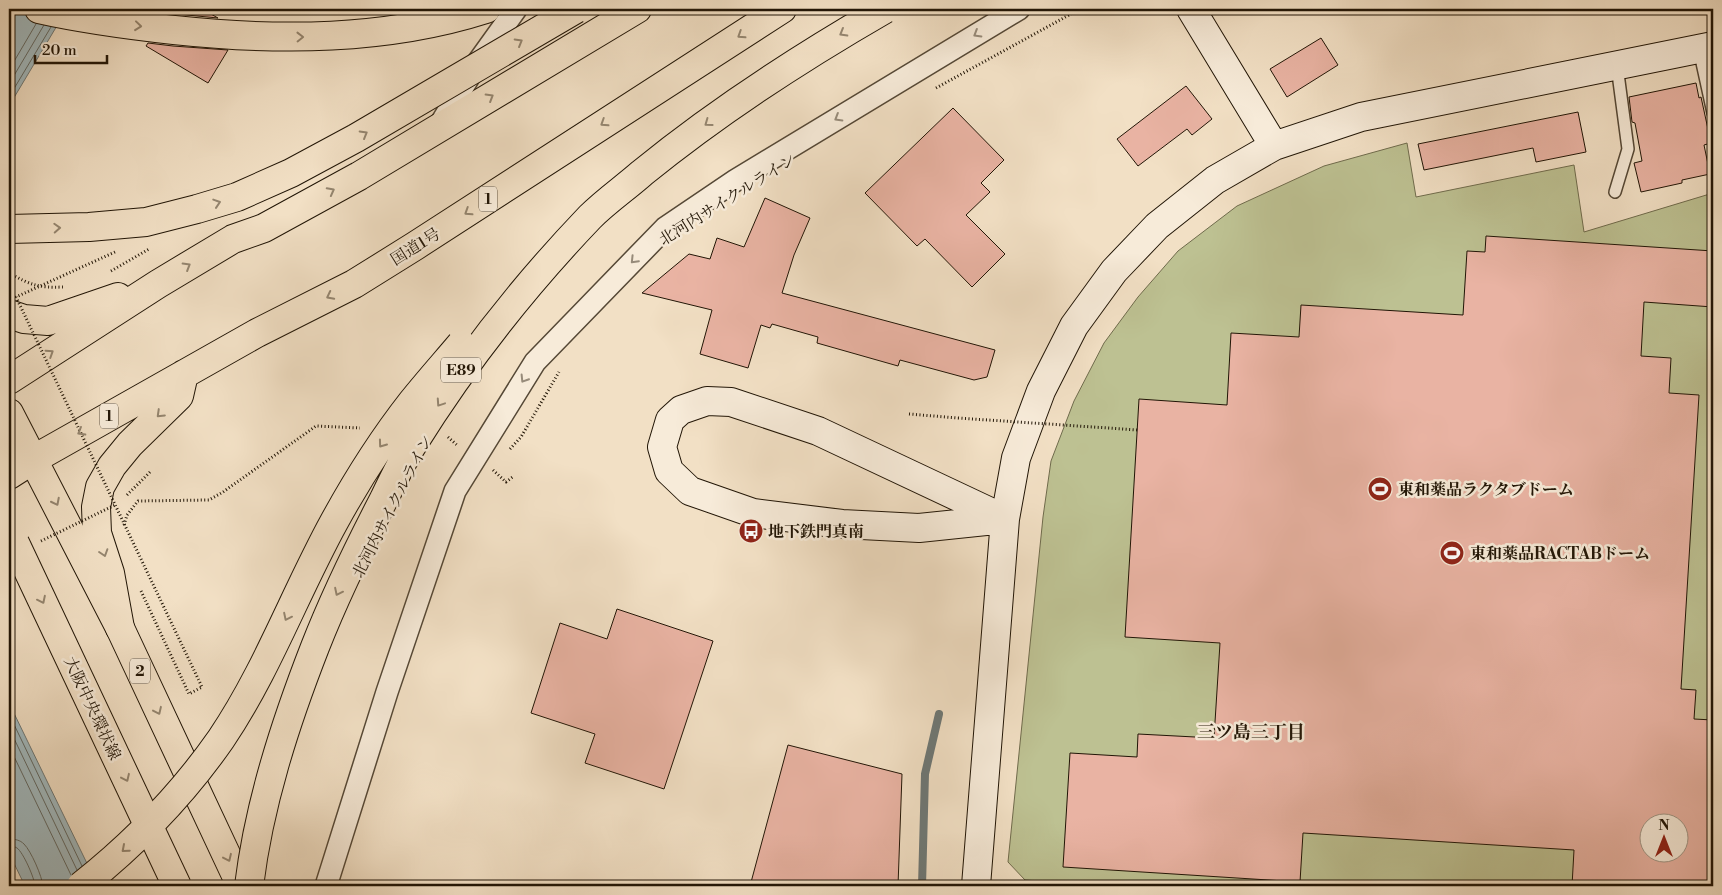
<svg xmlns="http://www.w3.org/2000/svg" width="1722" height="895" font-family="'Libre Bodoni','Noto Serif JP',serif">
	<style>
		.grass { fill: #bdc192; stroke: #6f6b4c; fill-rule: evenodd }
		.water { fill: #a1bac0; stroke: #6e7876 }
		.lines { fill: none; stroke-linecap: round; stroke-linejoin: round }
		.shore { stroke: #616863; stroke-width: 1 }
		.stream { stroke: #6e7876; stroke-width: 8 }
		.building { fill: #e9b3a3; stroke: #211506; fill-rule: evenodd }
		.lane-casing { stroke: #554836; stroke-width: 14 }
		.street-casing { stroke: #554836; stroke-width: 24 }
		.secondary-casing { stroke: #211506; stroke-width: 30 }
		.primary-casing { stroke: #211506; stroke-width: 30 }
		.highway-casing { stroke: #211506; stroke-width: 30 }
		.path { stroke: #211506; stroke-width: 3; stroke-dasharray: 1 2.5; stroke-linecap: butt }
		.lane { stroke: #f7ebd9; stroke-width: 11 }
		.street { stroke: #f7ebd9; stroke-width: 21 }
		.secondary { stroke: #f7ebd9; stroke-width: 28 }
		.primary { stroke: #f2e0c5; stroke-width: 28 }
		.highway { stroke: #f2e0c5; stroke-width: 28 }
		.primary-bridge-casing { stroke: #211506; stroke-width: 30; stroke-linecap: butt }
		.highway-bridge-casing { stroke: #211506; stroke-width: 30; stroke-linecap: butt }
		.path-bridge { stroke: #211506; stroke-width: 3; stroke-dasharray: 1 2.5; stroke-linecap: butt }
		.primary-bridge { stroke: #f2e0c5; stroke-width: 28 }
		.highway-bridge { stroke: #f2e0c5; stroke-width: 28 }
		.oneway { stroke: #94856f }
		.oneway2 { stroke: #978b7a }
		.labels { text-anchor: middle; stroke-width: 5; stroke-linejoin: round; paint-order: stroke }
		.shield { fill: #f7ebd9; stroke: #615545; stroke-width: 1 }
		.shield-label { font-size: 15px; font-weight: bold; fill: #211506 }
		.street-label { font-size: 16px; fill: #211506; stroke: #f7ebd9 }
		.poi-label { font-size: 16px; font-weight: bold; fill: #211506; stroke: #f7ebd9; text-anchor: start }
		.neighbourhood-label { font-size: 18px; font-weight: bold; fill: #211506; stroke: #f7ebd9 }
	</style>
	<rect width="100%" height="100%" fill="#f2e0c5"/>
	<filter id="stains"><feTurbulence type="fractalNoise" baseFrequency=".004" numOctaves="4"/><feColorMatrix values="0 0 0 0 .2 0 0 0 0 .09 0 0 0 0 .02 0 0 0 .5 -.17"/></filter>
	<radialGradient id="worn" r=".72"><stop offset=".6" stop-color="#630" stop-opacity="0"/><stop offset="1" stop-color="#630" stop-opacity=".3"/></radialGradient>
	<path class="grass" d="M 1407,143 L 1416,197 L 1574,165 L 1584,232 L 1713,193 L 1713,886 L 1110,886 L 1025,880 L 1008,862 L 1043,517 L 1051,461 L 1074,401 L 1104,343 L 1138,297 L 1178,251 L 1237,206 L 1324,166 ZM 1650,822 L 1680,822 L 1680,852 L 1650,852 Z"/>
	<path class="water" d="M 11,9 L 67,9 L 9,106 L 9,13 Z
		M 9,703 L 98,886 L 25,886 L 9,853 Z"/>
	<g class="lines">
		<path class="shore" d="M 9,70 L 36,24
			M 9,84 L 44,25
			M 9,97 L 51,27
			M 9,714 L 82,866
			M 9,728 L 77,870
			M 9,746 L 71,875
			M 9,839 C 15,839 20,840 24,844 C 31,851 42,876 43,886
			M 9,846 C 12,846 14,846 17,848 C 23,852 35,879 35,886"/>
		<path class="stream" d="M 922,886 L 925,774 L 939,714"/>
	</g>
	<path class="building" d="M 169,9 L 202,9 L 218,18 L 166,13 Z
		M 1321,38 L 1338,65 L 1287,97 L 1270,69 Z
		M 148,43 L 173,46 L 228,50 L 208,83 L 146,46 Z
		M 1696,83 L 1699,98 L 1701,97 L 1711,143 L 1704,145 L 1710,174 L 1682,180 L 1682,183 L 1641,192 L 1634,163 L 1642,161 L 1635,123 L 1632,122 L 1629,97 Z
		M 1186,86 L 1212,119 L 1192,135 L 1187,129 L 1138,166 L 1117,139 Z
		M 953,108 L 1004,160 L 981,183 L 990,192 L 966,215 L 1005,254 L 972,287 L 925,239 L 917,246 L 865,193 Z
		M 1578,112 L 1586,152 L 1536,162 L 1533,148 L 1424,170 L 1418,144 Z
		M 765,198 L 810,218 L 794,255 L 782,293 L 995,350 L 987,377 L 974,380 L 900,360 L 898,366 L 817,343 L 818,337 L 772,324 L 770,328 L 761,325 L 748,368 L 700,354 L 712,310 L 642,293 L 689,254 L 710,259 L 717,238 L 744,247 Z
		M 1486,236 L 1713,251 L 1713,307 L 1644,302 L 1641,356 L 1671,358 L 1669,393 L 1699,395 L 1681,689 L 1696,690 L 1694,719 L 1713,720 L 1713,886 L 1572,886 L 1574,850 L 1303,833 L 1300,882 L 1063,867 L 1070,753 L 1137,757 L 1138,734 L 1214,738 L 1220,643 L 1125,637 L 1139,399 L 1227,405 L 1231,333 L 1299,337 L 1301,305 L 1463,315 L 1467,251 L 1485,252 ZM 1650,822 L 1680,822 L 1680,852 L 1650,852 Z
		M 617,609 L 713,641 L 664,789 L 585,763 L 595,734 L 531,713 L 560,623 L 607,639 Z
		M 788,745 L 902,774 L 898,886 L 750,886 Z"/>
	<g class="lines">
		<defs>
			<path id="lane" d="M 1699,49 L 1713,113
				M 1615,192 L 1628,149 L 1617,66"/>
			<path id="street" d="M 438,128 L 478,62 L 516,9
				M 326,886 L 387,692 L 455,491 L 535,362 L 665,228 L 736,180 L 1019,9"/>
			<path id="secondary" d="M 1191,9 L 1274,146
				M 707,401 L 731,402 L 818,431 L 1005,519 L 919,528 L 842,524 L 753,513 L 690,491 L 669,471 L 662,447 L 670,420 L 681,410 Z
				M 976,886 L 1005,519 L 1016,458 L 1041,391 L 1074,326 L 1114,271 L 1157,226 L 1215,180 L 1274,146 L 1361,117 L 1713,46"/>
			<path id="primary" d="M 9,413 L 120,628 L 241,886
				M 9,475 L 34,459"/>
			<path id="highway" d="M 39,9 C 83,19 129,25 174,30 C 278,41 386,41 486,9
				M 9,314 L 24,319 L 48,321 L 118,297
				M 9,380 L 158,284 L 233,239 L 264,228 L 359,176 L 637,9
				M 34,459 L 257,333 L 354,284 L 415,246 L 782,9
				M 120,628 L 110,573 L 97,533 L 96,507 L 100,487 L 112,466 L 130,444 L 179,396 L 184,374"/>
		</defs>
		<use href="#lane" class="lane-casing"/>
		<use href="#street" class="street-casing"/>
		<use href="#secondary" class="secondary-casing"/>
		<use href="#primary" class="primary-casing"/>
		<use href="#highway" class="highway-casing"/>
		<path class="path" d="M 936,88 L 1080,9
			M 111,271 L 149,249
			M 9,273 C 31,285 38,288 63,287
			M 909,414 L 958,418
			M 448,437 L 458,446
			M 510,449 L 521,437 L 559,372
			M 493,470 L 506,482 L 514,476
			M 127,495 L 151,471
			M 124,525 L 127,515 L 138,501 L 209,500 L 223,492 L 316,426 L 360,428
			M 141,591 L 189,694 L 202,687"/>
		<use href="#lane" class="lane"/>
		<use href="#street" class="street"/>
		<use href="#secondary" class="secondary"/>
		<use href="#primary" class="primary"/>
		<use href="#highway" class="highway"/>
		<defs>
			<path id="primary-bridge" d="M 15,543 L 177,886"/>
			<path id="highway-bridge" d="M 9,229 L 89,227 L 146,222 L 197,209 L 237,197 L 291,173 L 356,138 L 576,9
				M 81,886 C 134,844 182,795 221,739 C 267,671 295,593 334,522 C 357,480 383,439 412,402 C 428,382 445,363 461,344
				M 249,886 C 259,804 285,724 315,647 C 335,596 359,547 384,499 C 393,480 402,461 413,444 C 464,362 524,286 590,217 C 606,201 625,188 642,173 C 718,111 800,58 885,9"/>
		</defs>
		<use href="#primary-bridge" class="primary-bridge-casing"/>
		<use href="#highway-bridge" class="highway-bridge-casing"/>
		<path class="path-bridge" d="M 115,252 L 16,297 L 202,687
			M 958,418 L 1138,430
			M 41,541 L 115,505"/>
		<use href="#primary-bridge" class="primary-bridge"/>
		<use href="#highway-bridge" class="highway-bridge"/>
	</g>
	<defs><path id="oneway-chevron" d="M-2-3.5L2.5 0L-2 3.5" fill="none" stroke-width="1.6" stroke-linecap="round" stroke-linejoin="round" transform="scale(1.25)"/></defs>
	<g class="oneway">
		<use href="#oneway-chevron" transform="translate(138 26) rotate(6)"/>
		<use href="#oneway-chevron" transform="translate(843 33) rotate(150)"/>
		<use href="#oneway-chevron" transform="translate(741 35) rotate(147)"/>
		<use href="#oneway-chevron" transform="translate(300 37) rotate(-1)"/>
		<use href="#oneway-chevron" transform="translate(519 42) rotate(-30)"/>
		<use href="#oneway-chevron" transform="translate(490 97) rotate(-31)"/>
		<use href="#oneway-chevron" transform="translate(604 123) rotate(147)"/>
		<use href="#oneway-chevron" transform="translate(708 123) rotate(144)"/>
		<use href="#oneway-chevron" transform="translate(364 134) rotate(-30)"/>
		<use href="#oneway-chevron" transform="translate(331 191) rotate(-28)"/>
		<use href="#oneway-chevron" transform="translate(217 203) rotate(-18)"/>
		<use href="#oneway-chevron" transform="translate(468 212) rotate(147)"/>
		<use href="#oneway-chevron" transform="translate(57 228) rotate(-3)"/>
		<use href="#oneway-chevron" transform="translate(187 266) rotate(-31)"/>
		<use href="#oneway-chevron" transform="translate(330 296) rotate(153)"/>
		<use href="#oneway-chevron" transform="translate(50 353) rotate(-33)"/>
		<use href="#oneway-chevron" transform="translate(440 403) rotate(124)"/>
		<use href="#oneway-chevron" transform="translate(160 414) rotate(136)"/>
		<use href="#oneway-chevron" transform="translate(81 432) rotate(150)"/>
		<use href="#oneway-chevron" transform="translate(382 444) rotate(126)"/>
		<use href="#oneway-chevron" transform="translate(56 502) rotate(63)"/>
		<use href="#oneway-chevron" transform="translate(104 553) rotate(72)"/>
		<use href="#oneway-chevron" transform="translate(338 592) rotate(116)"/>
		<use href="#oneway-chevron" transform="translate(42 600) rotate(64)"/>
		<use href="#oneway-chevron" transform="translate(287 617) rotate(116)"/>
		<use href="#oneway-chevron" transform="translate(158 711) rotate(65)"/>
		<use href="#oneway-chevron" transform="translate(126 778) rotate(65)"/>
		<use href="#oneway-chevron" transform="translate(125 849) rotate(139)"/>
		<use href="#oneway-chevron" transform="translate(228 858) rotate(65)"/>
	</g>
	<g class="oneway2">
		<use href="#oneway-chevron" transform="translate(977 34) rotate(149)"/>
		<use href="#oneway-chevron" transform="translate(838 118) rotate(149)"/>
		<use href="#oneway-chevron" transform="translate(634 260) rotate(134)"/>
		<use href="#oneway-chevron" transform="translate(524 379) rotate(122)"/>
	</g>
	<defs>
		<symbol id="stadium-disc" viewBox="-11 -11 22 22"><circle r="9.5" fill="#8f2418" stroke="#f7ebd9"/><path d="M0-5a6.5 5 0 1 0 0 10a6.5 5 0 1 0 0-10ZM-3.5-1.8h7v3.6h-7Z" fill="#fff"/></symbol>
		<symbol id="bus-disc" viewBox="-11 -11 22 22"><circle r="9.5" fill="#8f2418" stroke="#f7ebd9"/><path d="M-5-6H5V4H4V6H2V4H-2V6H-4V4H-5ZM-3.5-4V0h7V-4ZM-3.5 1.2v1.5H-2V1.2ZM2 1.2v1.5H3.5V1.2Z" fill="#fff"/></symbol>
	</defs>
	<g fill-rule="evenodd">
		<use href="#stadium-disc" x="1366" y="475" width="28" height="28"/>
		<use href="#bus-disc" x="737" y="517" width="28" height="28"/>
		<use href="#stadium-disc" x="1438" y="539" width="28" height="28"/>
	</g>
	<g class="labels">
		<g class="shield">
			<rect x="479" y="186.5" width="18" height="25" rx="4"/>
			<rect x="441" y="357.5" width="40" height="25" rx="4"/>
			<rect x="100" y="403.5" width="18" height="25" rx="4"/>
			<rect x="130" y="658.5" width="20" height="25" rx="4"/>
		</g>
		<g class="shield-label">
			<text x="488" y="204">1</text>
			<text x="461" y="375">E89</text>
			<text x="109" y="421">1</text>
			<text x="140" y="676">2</text>
		</g>
		<g class="street-label">
			<text transform="translate(727 199) rotate(-32)" y="6">北河内サイクルライン</text>
			<text transform="translate(415 246) rotate(-32)" y="6">国道1号</text>
			<text transform="translate(392 506) rotate(-63)" y="6">北河内サイクルライン</text>
			<text transform="translate(93 708) rotate(65)" y="6">大阪中央環状線</text>
		</g>
		<g class="poi-label">
			<text x="1398" y="495">東和薬品ラクタブドーム</text>
			<text x="768" y="537">地下鉄門真南</text>
			<text x="1470" y="559">東和薬品RACTABドーム</text>
		</g>
		<g class="neighbourhood-label">
			<text x="1251" y="738">三ツ島三丁目</text>
		</g>
	</g>
	<rect width="1722" height="895" fill="none" stroke="#f2e0c5" stroke-width="30"/>
	<rect x="10" y="10" width="1702" height="875" fill="none" stroke="#211506" stroke-width="2.5"/>
	<rect x="15" y="15" width="1692" height="865" fill="none" stroke="#211506"/>
	<g transform="translate(1664 838)"><circle r="24" fill="#f7ebd9" stroke="#a19585"/>
	<path d="M0-4L9 19L0 12L-9 19Z" fill="#8f2418"/>
	<text y="-8" font-size="14" font-weight="bold" text-anchor="middle" fill="#211506">N</text>
	</g>
	<path d="M35 55v8h72v-8" fill="none" stroke="#211506" stroke-width="2.5"/>
	<text x="42" y="55" font-size="15" fill="#211506" stroke="#f7ebd9" stroke-width="4" paint-order="stroke">20 m</text>
	<rect width="100%" height="100%" filter="url(#stains)"/>
	<rect width="100%" height="100%" fill="url(#worn)"/>
</svg>
